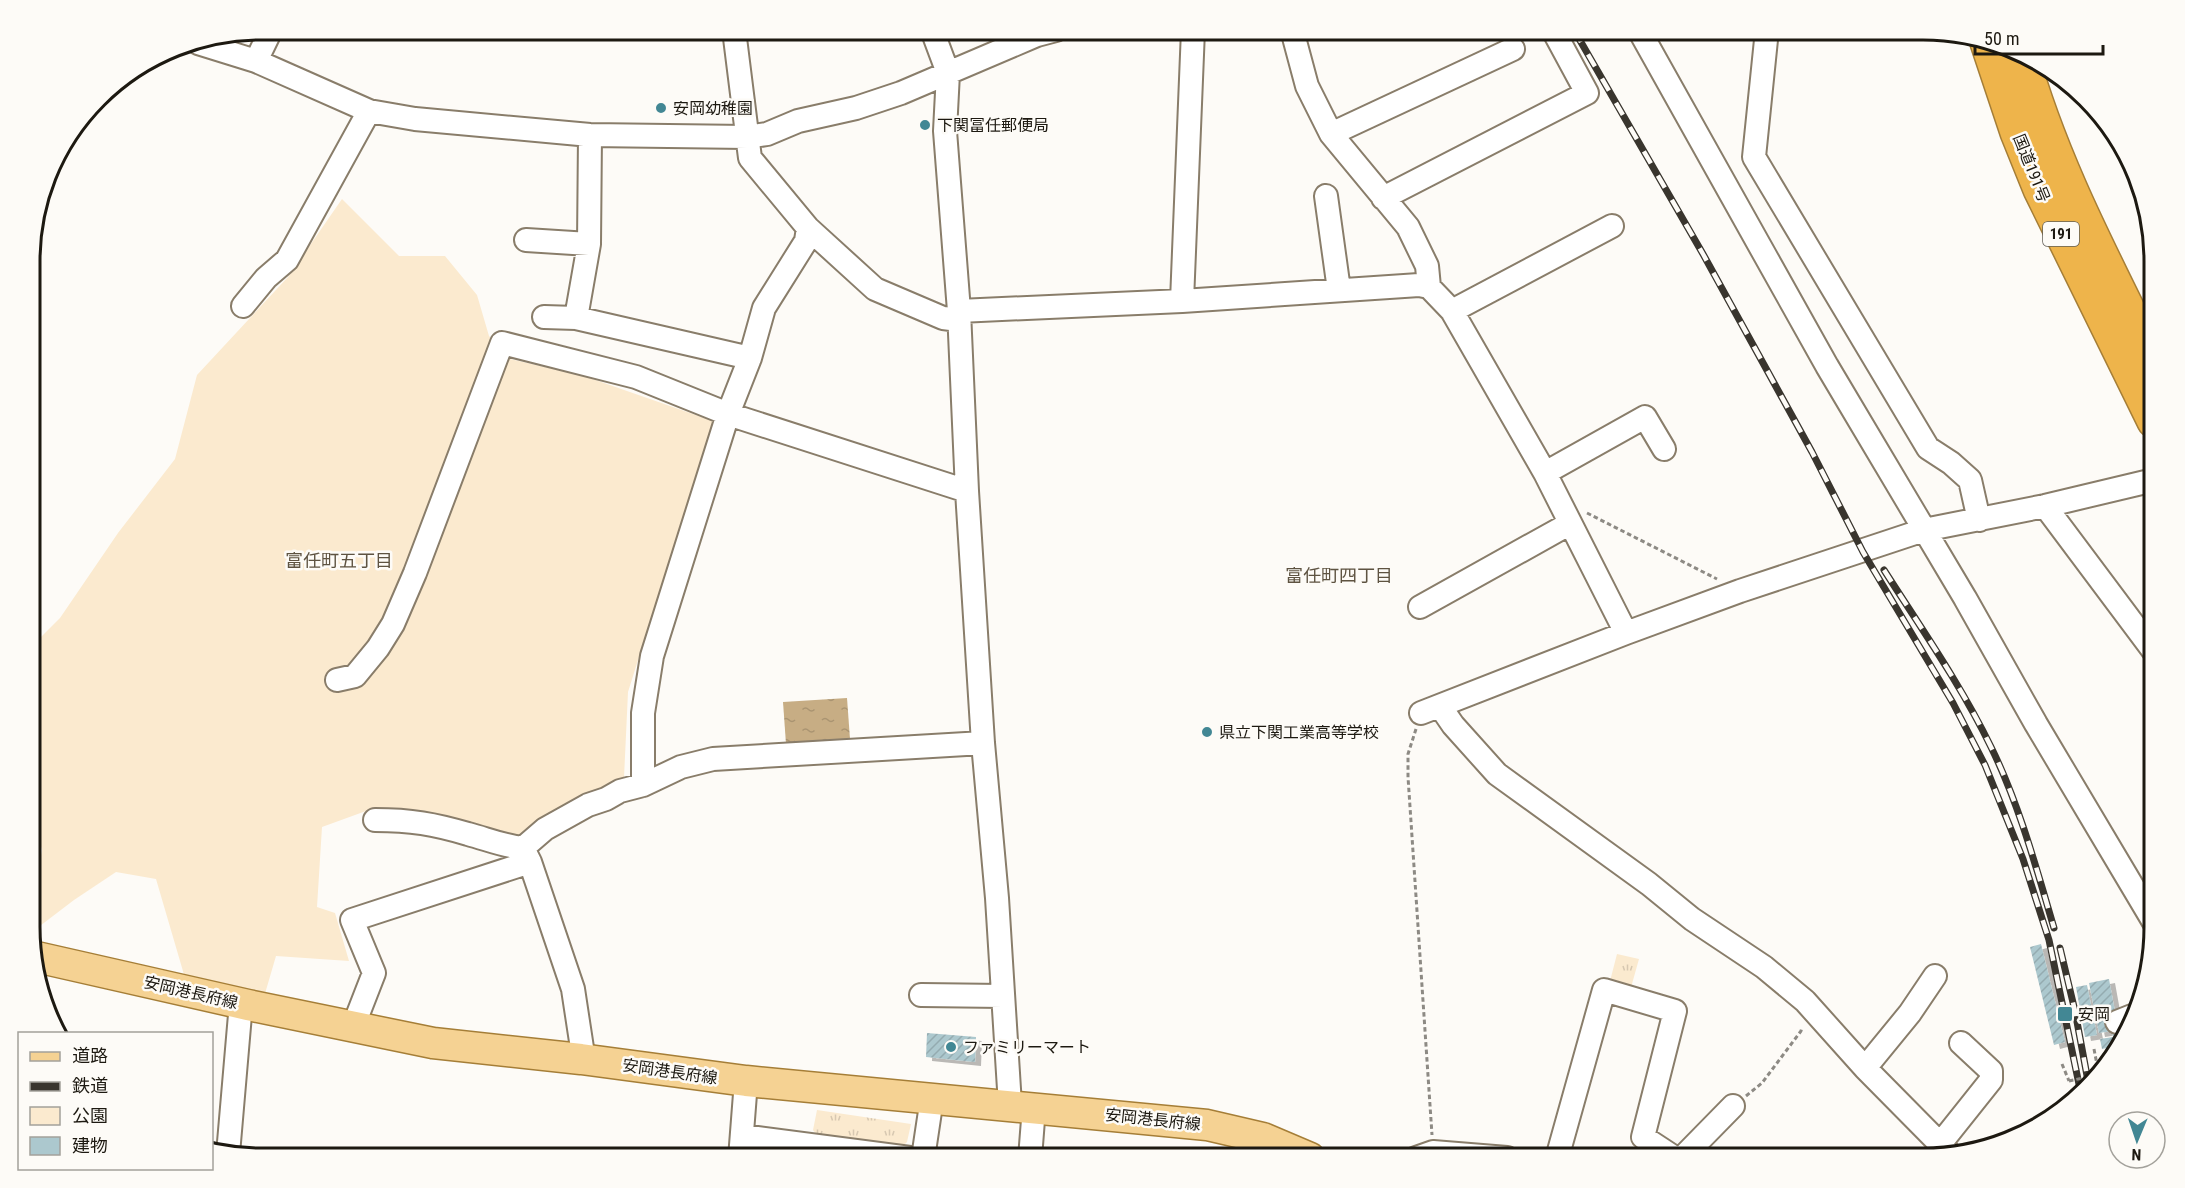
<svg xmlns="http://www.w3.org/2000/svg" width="2185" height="1188" font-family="'Roboto Condensed','Noto Sans JP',sans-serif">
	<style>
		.green { fill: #fbeacf }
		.park { fill: url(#park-tufts) }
		.water { fill: url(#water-ripples) }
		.building { fill: url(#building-hatch); filter: url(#shadow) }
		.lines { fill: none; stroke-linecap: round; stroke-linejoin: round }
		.minor-casing { stroke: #897d6a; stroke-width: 26 }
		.major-casing { stroke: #a57e37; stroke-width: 33 }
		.highway-casing { stroke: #a57e37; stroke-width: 36 }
		.path { stroke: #8d8a84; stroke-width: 3; stroke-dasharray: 4.5 3; stroke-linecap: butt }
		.minor { stroke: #fff; stroke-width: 22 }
		.major { stroke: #f5d293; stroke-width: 30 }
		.highway { stroke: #eeb44b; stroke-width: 33 }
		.rail-casing { stroke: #39352e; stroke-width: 7 }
		.rail { stroke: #fdfbf7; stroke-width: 4.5; stroke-dasharray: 14; stroke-linecap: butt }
		.path-bridge { stroke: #8d8a84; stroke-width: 3; stroke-dasharray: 4.5 3; stroke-linecap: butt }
		.poi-dot { fill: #428794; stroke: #fdfbf7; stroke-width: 2 }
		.labels { text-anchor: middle; stroke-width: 5; stroke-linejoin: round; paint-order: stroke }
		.shield { fill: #fdfbf7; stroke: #605d56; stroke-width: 1.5 }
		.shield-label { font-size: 15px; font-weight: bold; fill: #1d1911 }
		.poi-label { font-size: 16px; fill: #1d1911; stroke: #fdfbf7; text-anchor: start }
		.street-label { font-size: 16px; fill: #1d1911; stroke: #fdfbf7 }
		.neighbourhood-label { font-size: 18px; fill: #5e5341; stroke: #fdfbf7 }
		.rim { fill: none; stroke: #1d1911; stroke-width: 3 }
	</style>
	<defs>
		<pattern id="park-tufts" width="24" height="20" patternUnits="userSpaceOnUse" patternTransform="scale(1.5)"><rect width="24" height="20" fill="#fbeacf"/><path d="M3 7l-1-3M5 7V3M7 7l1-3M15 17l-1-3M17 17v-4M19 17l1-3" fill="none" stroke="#d7c8b1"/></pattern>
		<pattern id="water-ripples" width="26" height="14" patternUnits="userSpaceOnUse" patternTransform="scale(1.5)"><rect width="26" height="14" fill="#c7ad84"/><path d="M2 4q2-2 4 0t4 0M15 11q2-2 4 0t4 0" fill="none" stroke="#aa9471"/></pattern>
		<pattern id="building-hatch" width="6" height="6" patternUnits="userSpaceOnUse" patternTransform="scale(1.5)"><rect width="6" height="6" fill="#acc8ce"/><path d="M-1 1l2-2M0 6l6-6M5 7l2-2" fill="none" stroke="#94abb0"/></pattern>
		<filter id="shadow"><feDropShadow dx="6" dy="4" stdDeviation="0" flood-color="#0004"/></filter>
	</defs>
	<rect width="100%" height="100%" fill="#fdfbf7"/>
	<path class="green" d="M 342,199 L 399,256 L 445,256 L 477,295 L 489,336 L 510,359 L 584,376 L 713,421 L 628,692 L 624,778 L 517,837 L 421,811 L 366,811 L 322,827 L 317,907 L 335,913 L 349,961 L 276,956 L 264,997 L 185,978 L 156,879 L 116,872 L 74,900 L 32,932 L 32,908 L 42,850 L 32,816 L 32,646 L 60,618 L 118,533 L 175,459 L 197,375 L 288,277 Z"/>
	<path class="park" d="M 1617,954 L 1639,959 L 1630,991 L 1609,985 Z
		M 817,1110 L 911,1124 L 907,1142 L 900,1149 L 819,1137 L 813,1130 Z"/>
	<path class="water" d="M 847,698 L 850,739 L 786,744 L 783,702 Z"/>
	<path class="building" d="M 2041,944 L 2065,1042 L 2054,1045 L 2030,947 Z
		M 2109,979 L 2121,1045 L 2102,1049 L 2100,1039 L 2113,1037 L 2112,1031 L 2099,1033 L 2089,983 Z
		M 2087,985 L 2097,1035 L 2085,1037 L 2076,987 Z
		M 927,1033 L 976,1037 L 975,1062 L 926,1057 Z"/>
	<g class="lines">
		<defs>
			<path id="minor" d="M 734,30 L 750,158 L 808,228 L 875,289 L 943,318 L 959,320
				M 932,30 L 948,73 L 945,131 L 959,311 L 967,491 L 983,743 L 997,898 L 1010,1105
				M 1292,30 L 1307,86 L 1331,134 L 1408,227 L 1427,266 L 1429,287
				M 1639,30 L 1827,366 L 1965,598 L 2036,724 L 2155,924
				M 1767,30 L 1754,157 L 1928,448 L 1951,463 L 1970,480 L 1979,520
				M 198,43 L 256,61 L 369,111 L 415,119 L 590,135 L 747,137 L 767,134 L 798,121 L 856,108 L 901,93 L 1037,35 L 1056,30
				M 256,61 L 271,30
				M 1331,134 L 1513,49
				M 1326,196 L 1339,290
				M 1383,198 L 1587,93 L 1553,30
				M 526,240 L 589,244
				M 1182,301 L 1193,30
				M 243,306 L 266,278 L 287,260 L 369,111
				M 959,311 L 1182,301 L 1419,285 L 1429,287 L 1452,311 L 1545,473 L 1626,633
				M 1452,311 L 1612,226
				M 544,317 L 576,318 L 750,358
				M 576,318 L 589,244 L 590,135
				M 1545,473 L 1645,417 L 1664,449
				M 2045,506 L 2155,653
				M 1420,607 L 1569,524
				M 337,680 L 355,676 L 378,648 L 393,624 L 415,573 L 502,343 L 636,377 L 728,414 L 967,491
				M 1440,706 L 1453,725 L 1497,774 L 1649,884 L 1692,919 L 1764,967 L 1805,1001 L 1865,1068 L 1951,1155
				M 1421,713 L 1626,633 L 1740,591 L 1924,530 L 2045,506 L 2154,480
				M 643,785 L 643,713 L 652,656 L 728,414 L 750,358 L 764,308 L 806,241 L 808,228
				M 375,820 C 411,820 434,824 468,834 C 487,839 503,846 523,848 L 545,829 L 588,805 L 606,799 L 620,791 L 643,785 L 681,767 L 713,759 L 983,743
				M 530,862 L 573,989 L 582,1048 L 581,1059
				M 921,995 L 1003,996
				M 2117,1022 L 2132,1016
				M 353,1027 L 374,973 L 352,920 L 530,862 L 523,848
				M 1865,1068 L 1910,1013 L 1935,976
				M 742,1136 L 910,1158
				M 1940,1144 L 1991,1080 L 1991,1071 L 1961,1043
				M 228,1154 L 241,1003
				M 740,1158 L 746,1081
				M 923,1158 L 932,1098
				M 1030,1158 L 1034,1107
				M 1416,1158 L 1433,1152 L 1507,1158
				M 1557,1158 L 1604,990 L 1675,1011 L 1643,1137 L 1675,1158
				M 1682,1158 L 1733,1106"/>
			<path id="major" d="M 32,956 L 248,1005 L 433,1043 L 581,1059 L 746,1081 L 1207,1125 L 1263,1138 L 1310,1158"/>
			<path id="highway" d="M 1986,39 L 2017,132 L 2040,189 L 2154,421
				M 2021,53 C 2051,162 2105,262 2154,362"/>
		</defs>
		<use href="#minor" class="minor-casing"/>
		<use href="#major" class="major-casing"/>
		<use href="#highway" class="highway-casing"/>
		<path class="path" d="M 1587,513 L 1717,579
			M 1416,729 L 1408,754 L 1408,777 L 1432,1135
			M 2094,1049 L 2098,1070
			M 2062,1064 L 2069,1081
			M 1746,1096 L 1762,1083 L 1801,1031 L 1802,1027"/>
		<use href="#minor" class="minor"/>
		<use href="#major" class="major"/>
		<use href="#highway" class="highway"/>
		<defs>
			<path id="rail" d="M 1574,30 L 1703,254 L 1812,452 L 1863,552 L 1953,703 L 1985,765 L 2023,859 L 2049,940 L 2080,1089
				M 1884,570 C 1921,628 1961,685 1991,747 C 2019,804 2036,867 2054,928
				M 2060,948 L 2075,1011 L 2088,1081"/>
		</defs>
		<use href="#rail" class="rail-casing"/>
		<use href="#rail" class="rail"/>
		<path class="path-bridge" d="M 2069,1081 L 2092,1076"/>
	</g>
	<g class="poi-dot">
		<circle cx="661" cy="108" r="6"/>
		<circle cx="925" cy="125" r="6"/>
		<circle cx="1207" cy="732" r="6"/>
		<rect x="2057" y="1006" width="16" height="16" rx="3"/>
		<circle cx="951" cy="1047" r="6"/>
	</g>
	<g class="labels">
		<rect class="shield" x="2043" y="222" width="36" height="24" rx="4.5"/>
		<g class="shield-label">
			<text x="2061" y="239">191</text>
		</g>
		<g class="poi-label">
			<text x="673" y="114">安岡幼稚園</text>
			<text x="937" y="131">下関冨任郵便局</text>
			<text x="1219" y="738">県立下関工業高等学校</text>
			<text x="2078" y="1020">安岡</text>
			<text x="963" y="1053">ファミリーマート</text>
		</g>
		<g class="street-label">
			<text transform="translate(2032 168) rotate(68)" y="6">国道191号</text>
			<text transform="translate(191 992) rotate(13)" y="6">安岡港長府線</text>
			<text transform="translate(670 1071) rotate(8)" y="6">安岡港長府線</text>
			<text transform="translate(1153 1119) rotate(6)" y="6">安岡港長府線</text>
		</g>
		<g class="neighbourhood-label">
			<text x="339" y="567">富任町五丁目</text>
			<text x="1339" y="582">富任町四丁目</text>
		</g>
	</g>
	<path d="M0 0H2185V1188H0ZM261 40H1923A221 221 0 0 1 2144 261V927A221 221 0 0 1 1923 1148H261A221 221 0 0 1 40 927V261A221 221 0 0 1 261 40Z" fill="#fdfbf7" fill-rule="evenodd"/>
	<path class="rim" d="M261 40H1923A221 221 0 0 1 2144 261V927A221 221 0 0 1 1923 1148H261A221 221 0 0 1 40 927V261A221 221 0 0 1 261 40Z"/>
	<rect x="18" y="1032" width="195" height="138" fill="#fdfbf7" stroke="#a3a19b" stroke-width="1.5"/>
	<rect x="30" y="1052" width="30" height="9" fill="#f5d293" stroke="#a3a19b" stroke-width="1.5"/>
	<text x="72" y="1062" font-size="18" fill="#1d1911">道路</text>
	<rect x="30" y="1082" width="30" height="9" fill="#39352e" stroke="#a3a19b" stroke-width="1.5"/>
	<text x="72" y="1092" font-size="18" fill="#1d1911">鉄道</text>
	<rect x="30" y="1107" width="30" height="18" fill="#fbeacf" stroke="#a3a19b" stroke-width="1.5"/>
	<text x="72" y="1122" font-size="18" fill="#1d1911">公園</text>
	<rect x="30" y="1137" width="30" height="18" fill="#acc8ce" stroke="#a3a19b" stroke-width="1.5"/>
	<text x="72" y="1152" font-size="18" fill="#1d1911">建物</text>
	<g transform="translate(2137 1140) rotate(182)"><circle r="28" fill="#fdfbf7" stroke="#a3a19b" stroke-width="1.5"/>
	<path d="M0-4.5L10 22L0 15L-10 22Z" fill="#428794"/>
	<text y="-9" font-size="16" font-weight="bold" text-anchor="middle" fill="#1d1911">N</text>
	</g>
	<path d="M1975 45v9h128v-9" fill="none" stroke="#1d1911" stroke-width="3"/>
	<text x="1984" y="45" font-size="18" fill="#1d1911" stroke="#fdfbf7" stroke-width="4.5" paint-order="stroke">50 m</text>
</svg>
